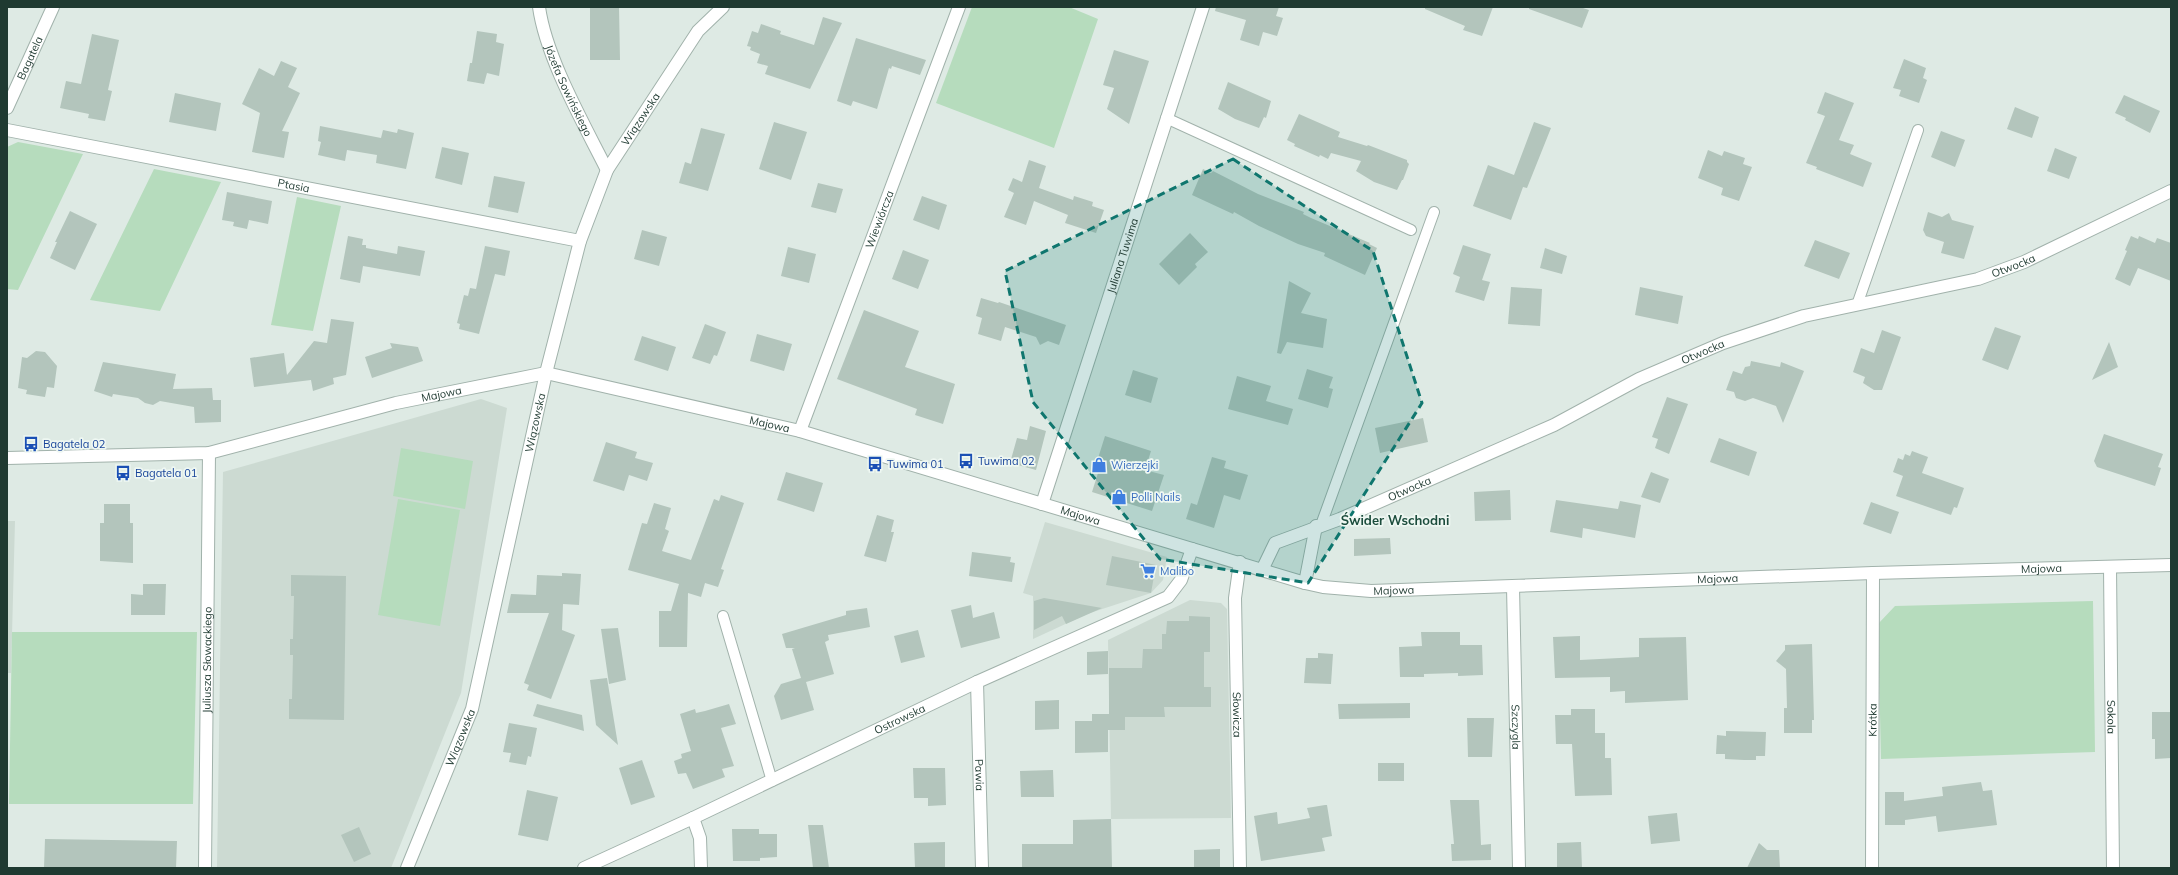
<svg xmlns="http://www.w3.org/2000/svg" width="2178" height="875" font-family="Mulish,sans-serif">
	<style>
		.built { fill: #ccdad2 }
		.green { fill: #b6dcbd }
		.building { fill: #b3c5bc }
		.lines { fill: none; stroke-linecap: round; stroke-linejoin: round }
		.service-casing { stroke: #a1b2ab; stroke-width: 12 }
		.minor-casing { stroke: #a1b2ab; stroke-width: 14 }
		.tertiary-casing { stroke: #a1b2ab; stroke-width: 14 }
		.service { stroke: #fff; stroke-width: 10 }
		.minor { stroke: #fff; stroke-width: 12 }
		.tertiary { stroke: #fff; stroke-width: 12 }
		.marked { fill: #0f766e; fill-opacity: 0.2; stroke: #0f766e; stroke-width: 3; stroke-dasharray: 8 5; stroke-linejoin: round }
		.labels { text-anchor: middle; stroke-width: 3.5; stroke-linejoin: round; paint-order: stroke }
		.street-label { font-size: 11px; fill: #1f3a31; stroke: #eef7f2 }
		.transit-label { font-size: 11px; fill: #164399; stroke: #eef7f2; text-anchor: start }
		.shop-label { font-size: 11px; fill: #366cbe; stroke: #eef7f2; text-anchor: start }
		.quarter-label { font-size: 13px; font-weight: bold; fill: #1b4c3c; stroke: #eef7f2 }
	</style>
	<rect width="100%" height="100%" fill="#deeae4"/>
	<path class="built" d="M 481,399 L 507,408 L 461,693 L 391,868 L 217,868 L 223,472 Z
		M 7,521 L 15,521 L 11,673 L 7,673 Z
		M 1045,522 L 1167,557 L 1163,580 L 1151,593 L 1087,614 L 1033,639 L 1033,596 L 1023,593 Z
		M 1190,600 L 1221,603 L 1227,609 L 1231,818 L 1111,819 L 1108,640 Z"/>
	<path class="green" d="M 972,7 L 1069,7 L 1098,19 L 1054,148 L 936,103 Z
		M 18,142 L 83,154 L 18,290 L 7,289 L 7,147 Z
		M 154,169 L 221,182 L 160,311 L 90,300 Z
		M 297,197 L 341,206 L 313,331 L 271,325 Z
		M 401,448 L 473,461 L 465,509 L 393,496 Z
		M 398,499 L 460,510 L 440,626 L 378,615 Z
		M 2093,601 L 2095,752 L 1881,759 L 1878,624 L 1895,606 Z
		M 12,632 L 197,632 L 193,804 L 9,804 Z"/>
	<path class="building" d="M 590,7 L 619,7 L 620,60 L 590,60 Z
		M 1216,7 L 1279,7 L 1276,16 L 1283,18 L 1277,36 L 1263,32 L 1259,46 L 1240,40 L 1246,20 L 1215,11 Z
		M 1425,7 L 1493,7 L 1482,36 L 1463,30 L 1465,26 L 1425,9 Z
		M 1529,7 L 1580,7 L 1589,10 L 1582,28 L 1529,9 Z
		M 823,17 L 842,23 L 810,89 L 765,74 L 768,66 L 757,63 L 760,54 L 750,50 L 751,47 L 747,46 L 752,31 L 758,33 L 761,24 L 781,31 L 780,34 L 814,45 Z
		M 477,31 L 497,34 L 496,42 L 504,44 L 499,76 L 487,73 L 484,84 L 467,81 L 470,63 L 472,63 Z
		M 92,34 L 119,40 L 108,90 L 112,91 L 105,121 L 88,118 L 89,114 L 60,108 L 66,81 L 81,84 Z
		M 856,38 L 926,60 L 920,75 L 892,66 L 891,69 L 889,68 L 877,109 L 853,101 L 851,106 L 837,101 Z
		M 1114,50 L 1149,61 L 1129,124 L 1107,109 L 1114,88 L 1103,85 Z
		M 1904,59 L 1926,68 L 1923,78 L 1927,80 L 1919,103 L 1899,96 L 1901,90 L 1893,88 Z
		M 281,61 L 297,68 L 288,87 L 300,93 L 282,131 L 289,132 L 284,158 L 252,152 L 260,113 L 242,104 L 259,68 L 274,76 Z
		M 1228,82 L 1271,101 L 1266,118 L 1264,117 L 1259,128 L 1235,119 L 1218,109 Z
		M 1825,92 L 1854,103 L 1839,140 L 1854,145 L 1850,154 L 1872,163 L 1863,187 L 1816,169 L 1817,167 L 1806,163 L 1825,116 L 1817,113 Z
		M 175,93 L 221,103 L 216,131 L 169,122 Z
		M 2124,95 L 2160,111 L 2150,133 L 2125,120 L 2126,118 L 2115,113 Z
		M 2015,107 L 2039,117 L 2032,138 L 2007,129 Z
		M 1299,114 L 1340,132 L 1338,137 L 1367,146 L 1368,145 L 1407,160 L 1407,162 L 1409,164 L 1403,180 L 1402,180 L 1397,190 L 1374,182 L 1356,171 L 1361,161 L 1331,153 L 1328,159 L 1320,155 L 1319,157 L 1294,146 L 1295,144 L 1287,140 Z
		M 774,122 L 807,132 L 791,180 L 759,169 Z
		M 1534,122 L 1551,128 L 1527,188 L 1523,187 L 1511,220 L 1473,206 L 1488,165 L 1514,175 Z
		M 320,126 L 381,138 L 383,130 L 397,133 L 398,129 L 414,133 L 406,169 L 376,163 L 377,155 L 347,150 L 345,161 L 318,155 L 321,142 L 318,141 Z
		M 701,128 L 725,134 L 708,191 L 679,183 L 685,162 L 691,164 Z
		M 1941,131 L 1965,140 L 1955,167 L 1931,157 Z
		M 442,147 L 469,153 L 462,185 L 435,178 Z
		M 2055,148 L 2077,157 L 2069,179 L 2047,171 Z
		M 1708,150 L 1722,156 L 1724,151 L 1745,158 L 1743,164 L 1752,167 L 1739,201 L 1721,195 L 1723,188 L 1698,178 Z
		M 1029,160 L 1046,166 L 1039,188 L 1073,200 L 1074,196 L 1093,202 L 1092,206 L 1104,210 L 1096,233 L 1065,223 L 1068,215 L 1034,201 L 1026,225 L 1004,217 L 1014,193 L 1008,190 L 1013,178 L 1022,182 Z
		M 1203,169 L 1211,173 L 1213,171 L 1258,194 L 1304,212 L 1303,214 L 1311,218 L 1370,243 L 1369,244 L 1377,248 L 1365,275 L 1324,256 L 1325,253 L 1298,244 L 1259,226 L 1234,212 L 1233,214 L 1192,195 Z
		M 494,176 L 525,182 L 518,213 L 488,207 Z
		M 818,183 L 843,189 L 836,213 L 811,207 Z
		M 227,192 L 272,201 L 268,224 L 249,220 L 247,229 L 233,226 L 234,222 L 222,220 Z
		M 922,196 L 947,205 L 939,230 L 913,220 Z
		M 70,211 L 97,224 L 75,270 L 50,258 L 57,242 L 55,242 Z
		M 1928,212 L 1942,217 L 1949,213 L 1952,220 L 1974,226 L 1964,259 L 1941,253 L 1944,242 L 1926,236 L 1923,230 Z
		M 642,230 L 667,237 L 659,266 L 634,259 Z
		M 1190,233 L 1208,252 L 1195,264 L 1197,267 L 1179,285 L 1159,264 Z
		M 348,236 L 363,239 L 362,245 L 366,245 L 366,248 L 397,254 L 398,246 L 425,251 L 420,276 L 363,266 L 360,283 L 340,279 Z
		M 2131,236 L 2138,239 L 2139,236 L 2155,243 L 2157,238 L 2171,243 L 2171,281 L 2138,268 L 2130,286 L 2115,279 L 2127,251 L 2125,250 Z
		M 1815,240 L 1850,253 L 1839,279 L 1804,266 Z
		M 1463,245 L 1491,254 L 1482,280 L 1490,282 L 1484,301 L 1455,292 L 1460,277 L 1453,274 Z
		M 485,246 L 510,251 L 505,276 L 495,274 L 479,334 L 459,329 L 460,324 L 457,323 L 464,295 L 468,296 L 470,288 L 476,289 Z
		M 788,247 L 816,254 L 809,283 L 781,276 Z
		M 1545,248 L 1567,256 L 1562,274 L 1540,268 Z
		M 903,250 L 929,260 L 918,289 L 892,279 Z
		M 1289,281 L 1311,293 L 1301,313 L 1327,319 L 1323,348 L 1287,342 L 1281,354 L 1277,353 Z
		M 1511,287 L 1542,289 L 1540,326 L 1508,324 Z
		M 1640,287 L 1683,296 L 1678,324 L 1635,315 Z
		M 981,298 L 998,303 L 999,302 L 1066,325 L 1059,345 L 1048,341 L 1040,345 L 1036,337 L 1005,327 L 1001,341 L 978,334 L 982,318 L 976,316 Z
		M 864,310 L 919,331 L 905,367 L 955,384 L 943,424 L 915,415 L 917,409 L 837,379 Z
		M 331,319 L 354,322 L 346,375 L 333,378 L 334,384 L 313,391 L 311,380 L 254,387 L 250,358 L 284,353 L 287,375 L 314,341 L 327,343 Z
		M 705,324 L 726,332 L 717,356 L 714,355 L 710,364 L 692,358 Z
		M 1995,327 L 2021,336 L 2008,370 L 1982,360 Z
		M 1882,330 L 1901,337 L 1882,390 L 1874,390 L 1863,383 L 1865,377 L 1853,372 L 1861,348 L 1874,353 Z
		M 757,334 L 792,344 L 784,371 L 750,361 Z
		M 642,336 L 676,347 L 668,371 L 634,360 Z
		M 2109,342 L 2118,367 L 2092,380 Z
		M 390,343 L 418,347 L 423,361 L 372,378 L 365,357 L 392,348 Z
		M 36,351 L 45,352 L 57,366 L 54,388 L 47,387 L 45,397 L 26,394 L 27,390 L 18,388 L 22,357 L 27,358 Z
		M 1751,361 L 1780,367 L 1781,362 L 1804,371 L 1783,423 L 1776,406 L 1753,398 L 1745,401 L 1736,398 L 1734,392 L 1726,390 L 1733,371 L 1742,374 L 1745,367 L 1750,366 Z
		M 103,362 L 176,374 L 173,389 L 212,388 L 213,400 L 221,400 L 221,422 L 195,423 L 194,407 L 160,401 L 153,405 L 145,403 L 138,398 L 113,394 L 112,397 L 94,391 Z
		M 1307,369 L 1333,377 L 1329,388 L 1333,389 L 1328,408 L 1298,399 Z
		M 1133,370 L 1158,378 L 1151,403 L 1125,395 Z
		M 1237,376 L 1271,386 L 1266,401 L 1293,409 L 1288,425 L 1228,409 Z
		M 1667,397 L 1688,404 L 1669,454 L 1655,448 L 1658,439 L 1652,437 Z
		M 1423,418 L 1428,442 L 1380,453 L 1375,428 Z
		M 1030,426 L 1046,431 L 1036,470 L 1010,463 L 1017,438 L 1027,440 Z
		M 2104,434 L 2163,454 L 2158,467 L 2161,468 L 2155,486 L 2097,467 L 2094,461 Z
		M 1105,436 L 1151,451 L 1145,470 L 1164,475 L 1152,511 L 1092,492 L 1098,473 L 1094,471 Z
		M 1719,438 L 1757,452 L 1749,476 L 1710,462 Z
		M 606,442 L 637,452 L 635,458 L 653,463 L 647,481 L 629,475 L 624,491 L 593,481 Z
		M 1912,451 L 1928,457 L 1922,473 L 1964,488 L 1957,508 L 1954,507 L 1951,515 L 1896,496 L 1903,476 L 1893,472 L 1898,458 L 1903,460 L 1905,454 L 1910,456 Z
		M 1212,457 L 1226,461 L 1224,468 L 1248,475 L 1240,500 L 1224,495 L 1214,528 L 1186,519 L 1191,503 L 1197,505 Z
		M 786,472 L 823,483 L 814,512 L 777,500 Z
		M 1651,472 L 1669,479 L 1660,503 L 1641,497 Z
		M 1510,490 L 1511,520 L 1475,521 L 1474,492 Z
		M 721,495 L 744,503 L 721,569 L 724,570 L 718,587 L 705,583 L 701,597 L 688,593 L 687,647 L 659,647 L 659,611 L 671,611 L 679,584 L 628,570 L 642,523 L 647,524 L 654,503 L 671,508 L 665,529 L 669,531 L 662,551 L 691,560 L 714,499 L 719,501 Z
		M 1556,500 L 1618,509 L 1620,501 L 1641,505 L 1635,538 L 1583,528 L 1582,538 L 1550,532 Z
		M 1871,502 L 1899,512 L 1891,534 L 1863,524 Z
		M 104,504 L 130,504 L 130,523 L 133,523 L 133,563 L 100,561 L 100,523 L 104,523 Z
		M 877,515 L 894,520 L 891,532 L 894,532 L 886,562 L 864,556 Z
		M 1390,538 L 1391,554 L 1354,556 L 1354,539 Z
		M 972,552 L 1011,557 L 1010,562 L 1015,563 L 1012,582 L 969,576 Z
		M 1112,556 L 1156,565 L 1151,593 L 1106,585 Z
		M 562,573 L 581,574 L 579,605 L 563,604 L 562,630 L 575,635 L 551,699 L 527,690 L 529,685 L 524,683 L 549,613 L 507,613 L 511,594 L 536,595 L 537,575 L 562,576 Z
		M 291,575 L 346,576 L 344,720 L 289,719 L 289,699 L 292,699 L 293,655 L 290,655 L 290,639 L 293,639 L 294,596 L 291,596 Z
		M 143,584 L 166,584 L 165,615 L 131,615 L 131,594 L 143,595 Z
		M 1044,598 L 1062,601 L 1102,608 L 1066,624 L 1062,616 L 1034,630 L 1034,601 Z
		M 971,605 L 973,618 L 994,612 L 1000,638 L 961,648 L 951,610 Z
		M 867,608 L 870,627 L 828,635 L 829,640 L 825,642 L 834,674 L 806,682 L 814,710 L 781,720 L 774,696 L 781,684 L 801,678 L 792,649 L 795,648 L 786,648 L 782,634 L 846,615 L 846,611 Z
		M 1189,616 L 1210,617 L 1210,652 L 1204,652 L 1204,687 L 1211,687 L 1211,707 L 1164,707 L 1165,717 L 1125,717 L 1125,730 L 1108,730 L 1108,752 L 1075,753 L 1075,721 L 1092,721 L 1092,714 L 1109,714 L 1109,668 L 1142,668 L 1143,649 L 1162,649 L 1162,634 L 1166,634 L 1167,621 L 1189,621 Z
		M 618,628 L 626,680 L 609,684 L 601,629 Z
		M 918,630 L 925,657 L 901,663 L 894,636 Z
		M 1421,632 L 1460,632 L 1460,645 L 1482,645 L 1483,675 L 1458,676 L 1458,673 L 1424,674 L 1424,677 L 1400,677 L 1399,647 L 1422,646 Z
		M 1580,636 L 1580,660 L 1639,657 L 1639,638 L 1686,637 L 1688,700 L 1625,703 L 1625,691 L 1610,692 L 1610,677 L 1555,678 L 1553,637 Z
		M 1812,644 L 1814,720 L 1812,720 L 1812,733 L 1784,733 L 1784,708 L 1787,708 L 1786,669 L 1776,661 L 1785,650 L 1785,645 Z
		M 1108,651 L 1108,674 L 1087,675 L 1087,652 Z
		M 1318,653 L 1333,654 L 1331,684 L 1304,683 L 1306,658 L 1318,658 Z
		M 607,678 L 618,745 L 596,725 L 590,680 Z
		M 1059,700 L 1059,729 L 1035,730 L 1035,701 Z
		M 1410,703 L 1410,718 L 1339,719 L 1338,704 Z
		M 537,704 L 582,715 L 584,731 L 533,716 Z
		M 729,704 L 736,724 L 721,728 L 734,766 L 722,769 L 725,777 L 693,789 L 686,773 L 678,774 L 674,761 L 682,758 L 681,754 L 691,751 L 680,714 L 695,709 L 696,713 L 705,711 Z
		M 1571,709 L 1595,709 L 1595,733 L 1605,733 L 1605,758 L 1611,758 L 1612,795 L 1575,796 L 1572,744 L 1556,744 L 1555,715 L 1571,715 Z
		M 2152,712 L 2171,712 L 2171,758 L 2155,759 L 2155,739 L 2152,739 Z
		M 1467,718 L 1494,718 L 1492,757 L 1468,757 Z
		M 509,723 L 537,728 L 531,757 L 528,756 L 526,765 L 509,762 L 511,753 L 503,752 Z
		M 1726,731 L 1766,732 L 1765,756 L 1756,756 L 1756,760 L 1744,760 L 1725,759 L 1725,754 L 1716,754 L 1717,735 L 1726,736 Z
		M 642,760 L 655,797 L 631,805 L 619,768 Z
		M 1378,763 L 1404,763 L 1404,781 L 1378,781 Z
		M 913,768 L 945,768 L 946,805 L 928,806 L 928,798 L 914,798 Z
		M 1053,770 L 1054,797 L 1021,797 L 1020,771 Z
		M 1981,782 L 1983,791 L 1992,790 L 1997,825 L 1938,832 L 1936,816 L 1905,820 L 1905,825 L 1885,825 L 1885,792 L 1904,792 L 1904,801 L 1943,796 L 1942,787 Z
		M 527,790 L 558,797 L 548,841 L 518,835 Z
		M 1450,800 L 1479,800 L 1481,845 L 1491,844 L 1491,860 L 1452,861 L 1451,844 L 1454,844 Z
		M 1325,805 L 1327,805 L 1332,836 L 1322,838 L 1325,851 L 1261,861 L 1254,816 L 1277,812 L 1278,824 L 1310,818 L 1307,808 Z
		M 1677,813 L 1680,841 L 1651,844 L 1648,816 Z
		M 1111,819 L 1112,868 L 1022,868 L 1022,844 L 1073,844 L 1073,820 Z
		M 808,825 L 823,825 L 829,868 L 813,868 Z
		M 359,827 L 371,854 L 354,862 L 341,835 Z
		M 732,829 L 759,829 L 759,834 L 777,834 L 777,857 L 760,858 L 760,861 L 733,861 Z
		M 45,839 L 177,841 L 176,868 L 44,868 Z
		M 945,842 L 945,868 L 915,868 L 914,843 Z
		M 1581,842 L 1582,868 L 1557,868 L 1557,843 Z
		M 1759,843 L 1767,850 L 1779,850 L 1780,868 L 1747,868 Z
		M 1220,849 L 1220,868 L 1194,868 L 1194,850 Z"/>
	<g class="lines">
		<defs>
			<path id="service" d="M 1166,118 L 1411,230
				M 1857,305 L 1918,130
				M 1321,525 L 1434,212
				M 723,616 L 772,781"/>
			<g id="minor">
				<path id="s1" d="M 539,7 C 546,58 584,124 607,170"/>
				<path id="s2" d="M 7,108 L 53,7"/>
				<path id="s3" d="M 7,130 L 580,241"/>
				<path id="s4" d="M 800,431 L 959,7"/>
				<path id="s5" d="M 1042,504 L 1203,7"/>
				<path id="s6" d="M 1240,562 L 1235,598 L 1240,868"/>
				<path id="s7" d="M 2110,567 L 2113,868"/>
				<path id="s8" d="M 1262,570 L 1275,543 L 1340,519 L 1554,425 L 1639,379 L 1723,343 L 1804,316 L 1978,279 L 2024,262 L 2171,191"/>
				<path d="M 1305,583 L 1316,526"/>
				<path id="s9" d="M 1513,587 L 1519,868"/>
				<path id="s10" d="M 977,682 L 982,868"/>
				<path d="M 693,818 L 700,838 L 701,868"/>
				<path id="s11" d="M 205,868 L 209,453"/>
				<path id="s12" d="M 407,868 L 472,709 L 546,373 L 580,241 L 607,170 L 698,31 L 723,7"/>
				<path id="s13" d="M 584,868 L 693,818 L 977,682 L 1168,597 L 1181,580 L 1192,549"/>
				<path id="s14" d="M 1872,868 L 1873,573"/>
			</g>
			<g id="tertiary">
				<path id="s15" d="M 7,458 L 209,453 L 396,403 L 546,373 L 800,431 L 1305,583 L 1323,587 L 1371,591 L 1873,573 L 2171,565"/>
			</g>
		</defs>
		<use href="#service" class="service-casing"/>
		<use href="#minor" class="minor-casing"/>
		<use href="#tertiary" class="tertiary-casing"/>
		<use href="#service" class="service"/>
		<use href="#minor" class="minor"/>
		<use href="#tertiary" class="tertiary"/>
	</g>
	<path class="marked" d="M 1233,159 L 1373,251 L 1422,403 L 1308,583 L 1160,559 L 1033,402 L 1005,271 Z"/>
	<defs>
		<symbol id="bus-bare" viewBox="-9 -9 18 18"><path d="M-5-6H5V4H4V6H2V4H-2V6H-4V4H-5ZM-3.5-4V0h7V-4ZM-3.5 1.2v1.5H-2V1.2ZM2 1.2v1.5H3.5V1.2Z" fill="#1a4fb4" stroke="#eef7f2" stroke-width="2.5" paint-order="stroke"/></symbol>
		<symbol id="shop-bare" viewBox="-9 -9 18 18"><path d="M-5-2.5h2.3a2.7 3.5 0 0 1 5.4 0H5L5.5 6h-11ZM-1.5-2.5h3a1.5 2.3 0 0 0-3 0Z" fill="#3f7fe0" stroke="#eef7f2" stroke-width="2.5" paint-order="stroke"/></symbol>
		<symbol id="supermarket-bare" viewBox="-9 -9 18 18"><path d="M-6-5.5h2.5l.6 2H6L4.5 2H-2.5L-4.4-4H-6ZM-1.5 3.2a1.3 1.3 0 1 0 .1 0ZM3 3.2a1.3 1.3 0 1 0 .1 0Z" fill="#3f7fe0" stroke="#eef7f2" stroke-width="2.5" paint-order="stroke"/></symbol>
	</defs>
	<g fill-rule="evenodd">
		<use href="#bus-bare" x="20" y="433" width="22" height="22"/>
		<use href="#bus-bare" x="955" y="450" width="22" height="22"/>
		<use href="#bus-bare" x="864" y="453" width="22" height="22"/>
		<use href="#shop-bare" x="1088" y="454" width="22" height="22"/>
		<use href="#bus-bare" x="112" y="462" width="22" height="22"/>
		<use href="#shop-bare" x="1108" y="486" width="22" height="22"/>
		<use href="#supermarket-bare" x="1137" y="560" width="22" height="22"/>
	</g>
	<g class="labels">
		<g class="street-label">
			<text dy="4" stroke="none"><textPath href="#s2" startOffset="55">Bagatela</textPath></text>
			<text dy="4" stroke="none"><textPath href="#s1" startOffset="89">Józefa Sowińskiego</textPath></text>
			<text dy="4" stroke="none"><textPath href="#s12" startOffset="789">Wiązowska</textPath></text>
			<text dy="4" stroke="none"><textPath href="#s3" startOffset="292">Ptasia</textPath></text>
			<text dy="4" stroke="none"><textPath href="#s4" startOffset="226">Wiewiórcza</textPath></text>
			<text dy="4" stroke="none"><textPath href="#s5" startOffset="261">Juliana Tuwima</textPath></text>
			<text dy="4" stroke="none"><textPath href="#s8" startOffset="822">Otwocka</textPath></text>
			<text dy="4" stroke="none"><textPath href="#s8" startOffset="499">Otwocka</textPath></text>
			<text dy="4" stroke="none"><textPath href="#s15" startOffset="442">Majowa</textPath></text>
			<text dy="4" stroke="none"><textPath href="#s12" startOffset="465">Wiązowska</textPath></text>
			<text dy="4" stroke="none"><textPath href="#s15" startOffset="778">Majowa</textPath></text>
			<text dy="4" stroke="none"><textPath href="#s8" startOffset="175">Otwocka</textPath></text>
			<text dy="4" stroke="none"><textPath href="#s15" startOffset="1102">Majowa</textPath></text>
			<text dy="4" stroke="none"><textPath href="#s15" startOffset="2074">Majowa</textPath></text>
			<text dy="4" stroke="none"><textPath href="#s15" startOffset="1750">Majowa</textPath></text>
			<text dy="4" stroke="none"><textPath href="#s15" startOffset="1426">Majowa</textPath></text>
			<text dy="4" stroke="none"><textPath href="#s11" startOffset="208">Juliusza Słowackiego</textPath></text>
			<text dy="4" stroke="none"><textPath href="#s6" startOffset="153">Słowicza</textPath></text>
			<text dy="4" stroke="none"><textPath href="#s7" startOffset="150">Sokola</textPath></text>
			<text dy="4" stroke="none"><textPath href="#s13" startOffset="349">Ostrowska</textPath></text>
			<text dy="4" stroke="none"><textPath href="#s14" startOffset="148">Krótka</textPath></text>
			<text dy="4" stroke="none"><textPath href="#s9" startOffset="140">Szczygla</textPath></text>
			<text dy="4" stroke="none"><textPath href="#s12" startOffset="141">Wiązowska</textPath></text>
			<text dy="4" stroke="none"><textPath href="#s10" startOffset="93">Pawia</textPath></text>
		</g>
		<g class="transit-label">
			<text x="43" y="448">Bagatela 02</text>
			<text x="978" y="465">Tuwima 02</text>
			<text x="887" y="468">Tuwima 01</text>
			<text x="135" y="477">Bagatela 01</text>
		</g>
		<g class="shop-label">
			<text x="1111" y="469">Wierzejki</text>
			<text x="1131" y="501">Polli Nails</text>
			<text x="1160" y="575">Malibo</text>
		</g>
		<g class="quarter-label">
			<text x="1395" y="525">Świder Wschodni</text>
		</g>
	</g>
	<rect width="2178" height="875" fill="none" stroke="#1f3a31" stroke-width="16"/>
</svg>
